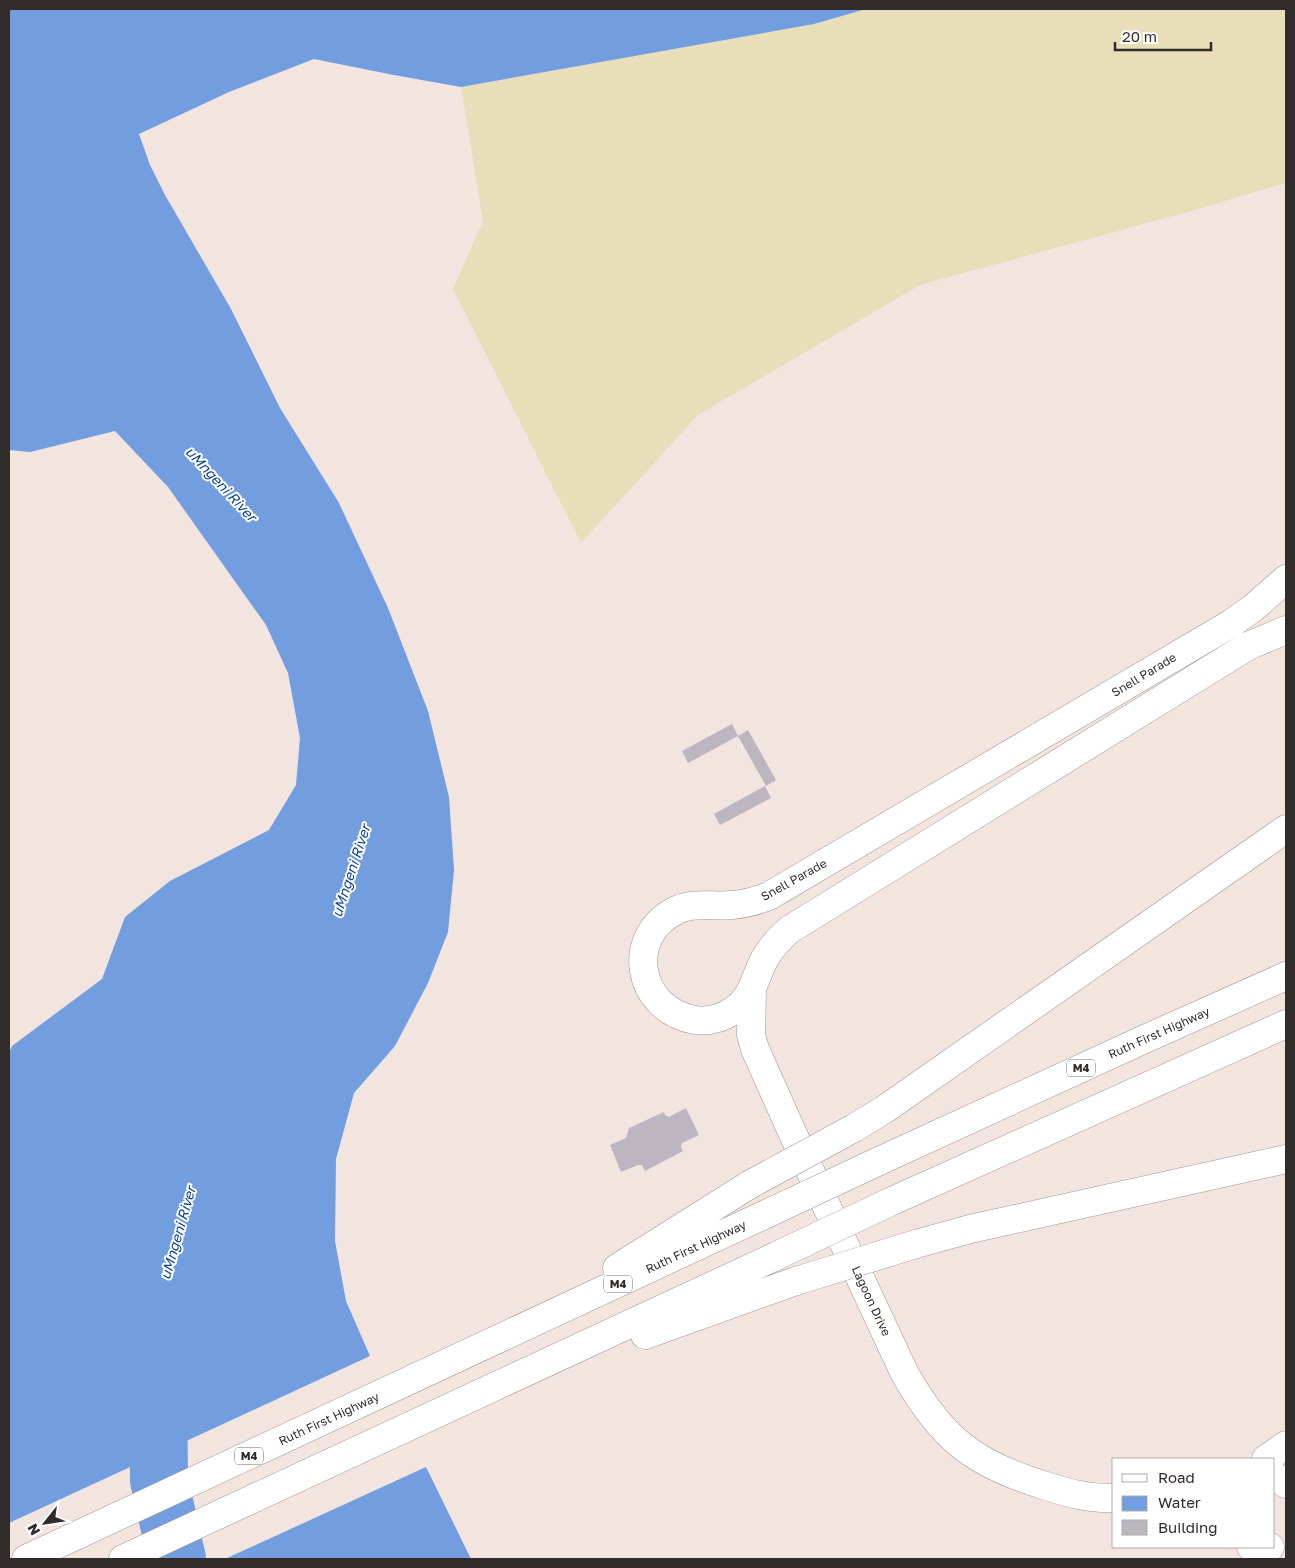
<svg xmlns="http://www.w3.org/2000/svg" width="1295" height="1568" font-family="'Golos Text',sans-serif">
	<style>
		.sand { fill: #e8deb9 }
		.water { fill: #729ddf }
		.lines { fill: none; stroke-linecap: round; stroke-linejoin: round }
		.river { stroke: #729ddf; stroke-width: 58 }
		.building { fill: #bdb5bf }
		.minor-casing { stroke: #a19590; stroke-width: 29 }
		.motorway-casing { stroke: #a19590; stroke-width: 29 }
		.minor { stroke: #fff; stroke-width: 28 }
		.motorway { stroke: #fff; stroke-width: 28 }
		.motorway-bridge-casing { stroke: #a19590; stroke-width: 29; stroke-linecap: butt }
		.motorway-bridge { stroke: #fff; stroke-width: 28 }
		.labels { text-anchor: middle; stroke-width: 4; stroke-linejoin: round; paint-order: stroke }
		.shield { fill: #fff; stroke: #6f6b6a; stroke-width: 1 }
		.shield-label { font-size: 11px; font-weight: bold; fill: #312c2a }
		.street-label { font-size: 12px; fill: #312c2a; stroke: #fff }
		.water-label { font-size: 14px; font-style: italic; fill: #0c4390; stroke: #fff }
	</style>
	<rect width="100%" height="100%" fill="#f2e4df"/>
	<path class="sand" d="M 866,9 L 1286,9 L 1286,183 L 1184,213 L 920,285 L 698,415 L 581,543 L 453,289 L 483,221 L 461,87 L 814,24 Z"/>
	<path class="water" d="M 9,9 L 866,9 L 814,24 L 461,87 L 394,75 L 314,59 L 229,92 L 139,134 L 150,165 L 165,195 L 231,309 L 280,408 L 339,503 L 388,608 L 428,711 L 449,797 L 454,870 L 448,932 L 428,983 L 395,1046 L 354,1093 L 336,1159 L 335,1241 L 346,1301 L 370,1356 L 9,1523 L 9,1053 L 12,1046 L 102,979 L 125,917 L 170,881 L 269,830 L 296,785 L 300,738 L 288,673 L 266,625 L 168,487 L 115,431 L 30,452 L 9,450 Z
		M 426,1467 L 471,1559 L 225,1559 Z"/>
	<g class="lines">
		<path class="river" d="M 158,1373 L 159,1480 L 177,1559"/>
	</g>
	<path class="building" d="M 732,724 L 738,736 L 688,763 L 682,751 Z
		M 748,730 L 776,780 L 766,786 L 738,736 Z
		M 765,786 L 771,798 L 720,825 L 714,814 Z
		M 686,1108 L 699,1135 L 682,1143 L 681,1147 L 683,1151 L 645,1171 L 642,1165 L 638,1165 L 621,1172 L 610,1145 L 626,1138 L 629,1128 L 664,1112 L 665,1115 L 669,1117 Z"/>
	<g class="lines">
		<defs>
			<path id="minor" d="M 1286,579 L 1253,608 L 1232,623 L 769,896 C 756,901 745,904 732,905 C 715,907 694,902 679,909 C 623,934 636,1010 695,1020 C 708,1022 723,1018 734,1010 C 752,998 754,980 763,962 C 769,949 779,939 789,930 L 1248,646 L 1286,630
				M 752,991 L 751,1035 L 755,1049 L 792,1132 L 904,1372 C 941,1439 974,1464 1046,1486 C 1068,1493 1090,1499 1114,1498
				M 1266,1459 L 1286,1445
				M 1274,1476 L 1286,1484
				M 1251,1547 L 1270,1547"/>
			<path id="motorway" d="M 854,1128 L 885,1109 L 1286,829
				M 877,1162 L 1147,1038 L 1286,976
				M 892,1201 L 1286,1024
				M 916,1244 L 970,1229 L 1286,1159
				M 617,1268 L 749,1185
				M 645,1335 L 796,1281
				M 26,1559 L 764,1215
				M 123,1559 L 774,1257"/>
		</defs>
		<use href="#minor" class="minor-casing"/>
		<use href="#motorway" class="motorway-casing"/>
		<use href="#minor" class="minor"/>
		<use href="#motorway" class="motorway"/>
		<defs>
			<path id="motorway-bridge" d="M 749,1185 L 854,1128
				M 764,1215 L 877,1162
				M 774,1257 L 892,1201
				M 796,1281 L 916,1244"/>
		</defs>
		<use href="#motorway-bridge" class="motorway-bridge-casing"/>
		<use href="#motorway-bridge" class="motorway-bridge"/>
	</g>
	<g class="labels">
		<g class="shield">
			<rect x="1067" y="1059.5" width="28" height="17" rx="4"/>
			<rect x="604" y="1275.5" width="28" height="17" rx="4"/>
			<rect x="235" y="1447.5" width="28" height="17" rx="4"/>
		</g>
		<g class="shield-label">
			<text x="1081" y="1072">M4</text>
			<text x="618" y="1288">M4</text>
			<text x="249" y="1460">M4</text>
		</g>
		<g class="street-label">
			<text transform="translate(1144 675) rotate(-31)" y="4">Snell Parade</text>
			<text transform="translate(794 880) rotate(-29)" y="4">Snell Parade</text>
			<text transform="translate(1159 1033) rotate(-24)" y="4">Ruth First Highway</text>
			<text transform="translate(696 1247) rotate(-25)" y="4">Ruth First Highway</text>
			<text transform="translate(871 1301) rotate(65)" y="4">Lagoon Drive</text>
			<text transform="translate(329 1419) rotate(-25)" y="4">Ruth First Highway</text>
		</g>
		<g class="water-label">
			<text transform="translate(221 484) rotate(47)" y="5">uMngeni River</text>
			<text transform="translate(351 871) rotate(-72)" y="5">uMngeni River</text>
			<text transform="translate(178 1233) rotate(-74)" y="5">uMngeni River</text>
		</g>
	</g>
	<rect width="1295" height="1568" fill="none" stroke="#312c2a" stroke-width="20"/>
	<rect x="1112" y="1458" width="162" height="90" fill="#ffffff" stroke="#adabaa"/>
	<rect x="1122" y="1474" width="25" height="8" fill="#ffffff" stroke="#adabaa"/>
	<text x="1158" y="1483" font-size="15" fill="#312c2a">Road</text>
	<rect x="1122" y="1496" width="25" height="15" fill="#729ddf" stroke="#adabaa"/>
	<text x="1158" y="1508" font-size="15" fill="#312c2a">Water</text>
	<rect x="1122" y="1520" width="25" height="15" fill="#bdb5bf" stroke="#adabaa"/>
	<text x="1158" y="1533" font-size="15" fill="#312c2a">Building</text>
	<g transform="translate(45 1523) rotate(240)" stroke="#ffffff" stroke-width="4" paint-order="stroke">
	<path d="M0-4L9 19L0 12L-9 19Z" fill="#312c2a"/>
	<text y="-8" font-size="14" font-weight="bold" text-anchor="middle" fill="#312c2a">N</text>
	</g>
	<path d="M1115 42v8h96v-8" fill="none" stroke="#312c2a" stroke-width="2.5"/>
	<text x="1122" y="42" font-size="15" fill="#312c2a" stroke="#ffffff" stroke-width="4" paint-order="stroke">20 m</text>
</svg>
